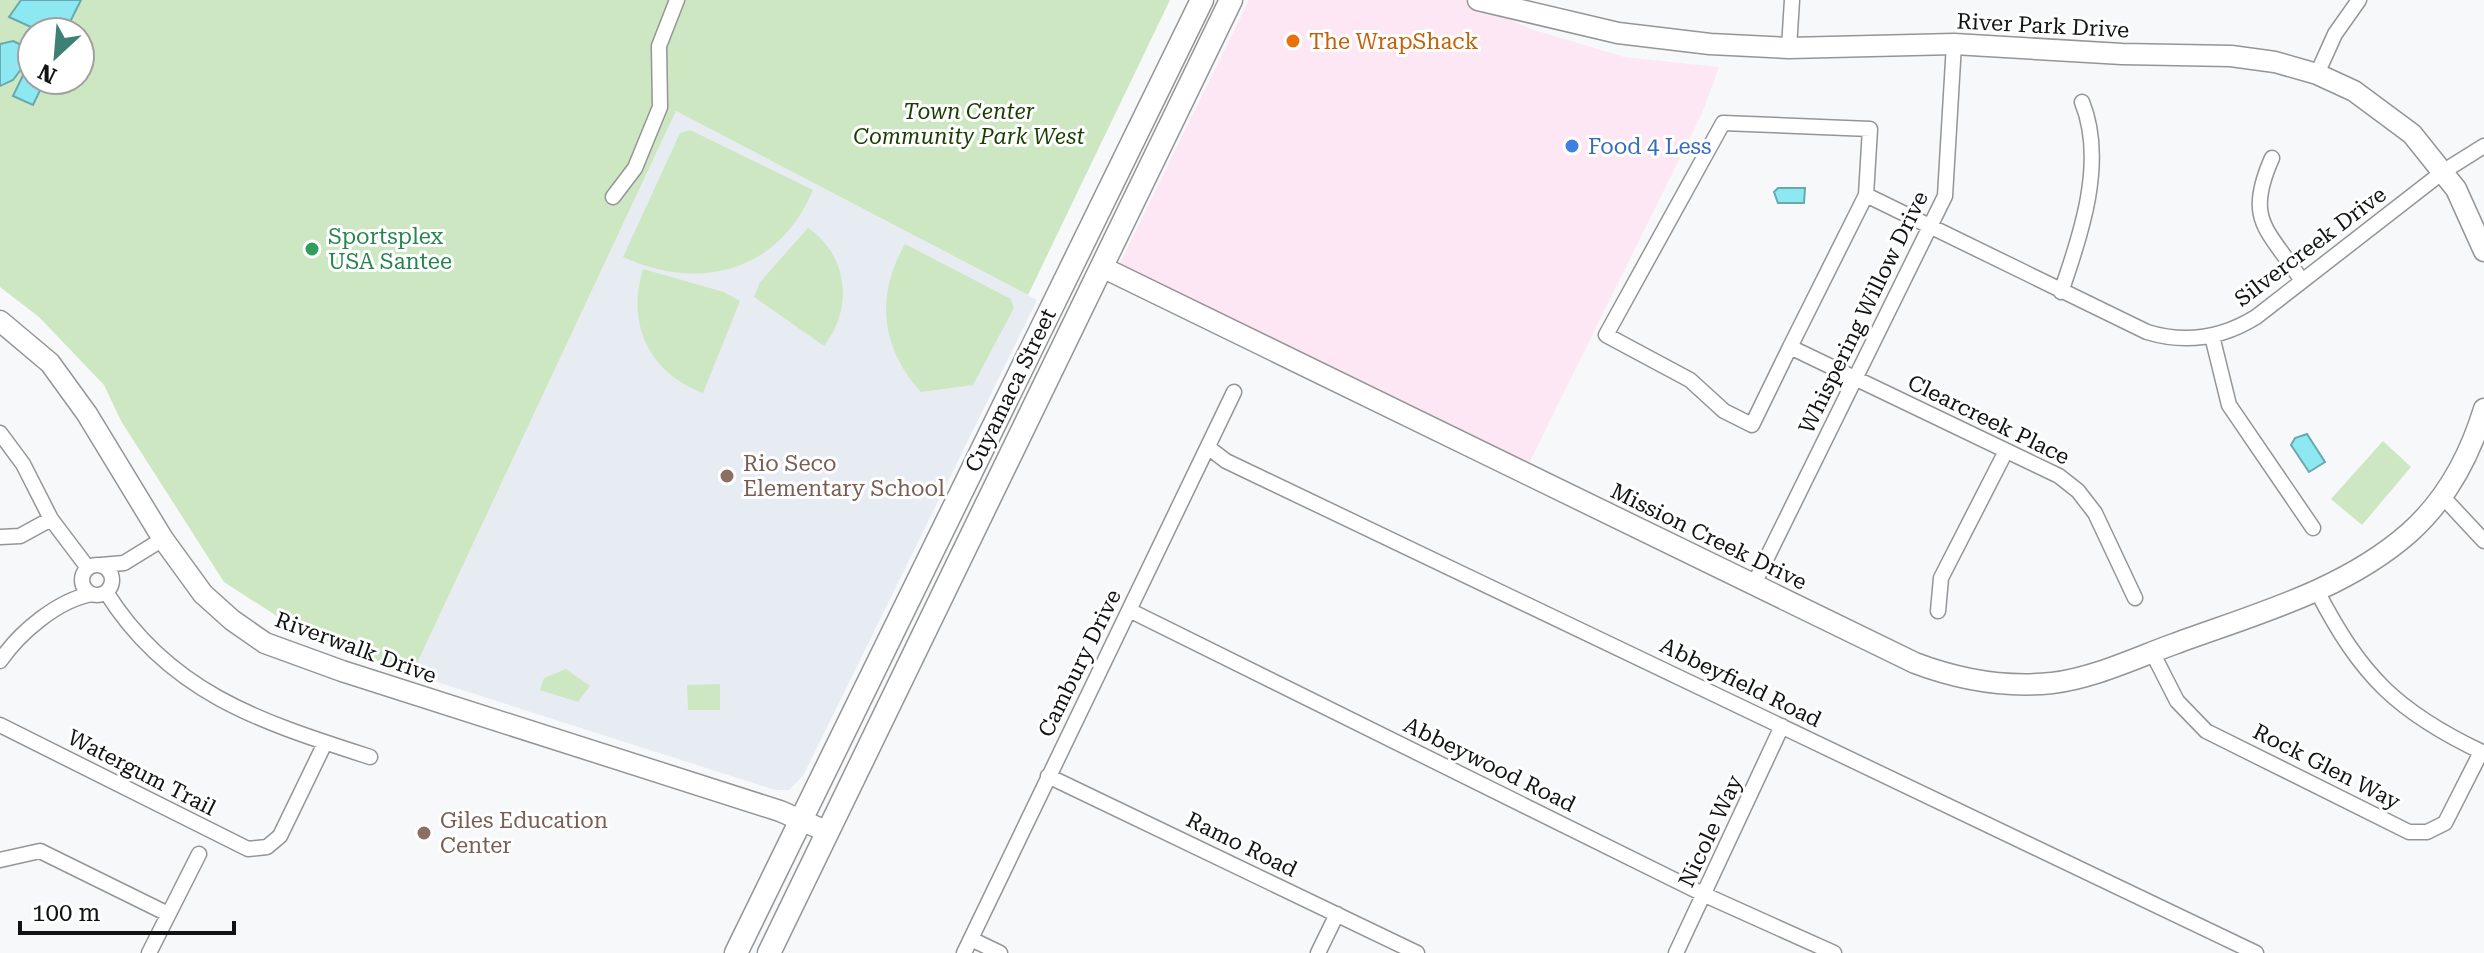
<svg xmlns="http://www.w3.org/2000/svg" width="2484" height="953" font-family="'Roboto Serif',serif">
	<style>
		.commercial { fill: #fee7f4 }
		.built { fill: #e7ecf3 }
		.green { fill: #cde7c2; fill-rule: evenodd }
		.water { fill: #8ee8f2; stroke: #68a8af; stroke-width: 2 }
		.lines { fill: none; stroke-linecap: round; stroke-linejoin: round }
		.street-casing { stroke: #949596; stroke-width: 17 }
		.secondary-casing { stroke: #949596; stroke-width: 23 }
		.primary-casing { stroke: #949596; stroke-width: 25 }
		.street { stroke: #fff; stroke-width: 14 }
		.secondary { stroke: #fff; stroke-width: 20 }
		.primary { stroke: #fff; stroke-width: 22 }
		.food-dot { fill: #e8710a; stroke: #fff; stroke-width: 3 }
		.shop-dot { fill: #3f7fe0; stroke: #fff; stroke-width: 3 }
		.leisure-dot { fill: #2e9e5b; stroke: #fff; stroke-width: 3 }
		.education-dot { fill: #8d6e63; stroke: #fff; stroke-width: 3 }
		.labels { text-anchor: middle; stroke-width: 6; stroke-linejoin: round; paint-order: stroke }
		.street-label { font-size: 22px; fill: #111212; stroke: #fff }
		.food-label { font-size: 22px; fill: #c56008; stroke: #fff; text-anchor: start }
		.park-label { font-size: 22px; font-style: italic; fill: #1a3d02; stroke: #fff }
		.shop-label { font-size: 22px; fill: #366cbe; stroke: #fff; text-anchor: start }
		.leisure-label { font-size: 22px; fill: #27864d; stroke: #fff; text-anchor: start }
		.education-label { font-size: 22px; fill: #785e54; stroke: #fff; text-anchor: start }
	</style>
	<rect width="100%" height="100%" fill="#f7f8fa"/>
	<path class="commercial" d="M 1249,0 L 1465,0 L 1531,29 L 1624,57 L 1719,67 L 1703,111 L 1529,463 L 1354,377 L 1118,267 Z"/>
	<path class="built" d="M 676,111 L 1037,300 L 803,776 L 789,790 L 775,790 L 412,674 Z"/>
	<path class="green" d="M 0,0 L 1170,0 L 1028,295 L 676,111 L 412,674 L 303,633 L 224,582 L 121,421 L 104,385 L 39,317 L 0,287 ZM 32,32 L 80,32 L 80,80 L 32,80 Z
		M 690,130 L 813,190 C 779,272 699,292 623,257 L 680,133 Z
		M 808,228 C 848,255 854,308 824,346 L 754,297 L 760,282 Z
		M 905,244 L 1011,299 L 1014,308 L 973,385 L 921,392 C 881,348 875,296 905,244 Z
		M 643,269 L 724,292 L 740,301 L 703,393 C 649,373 626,324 643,269 Z
		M 2383,441 L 2411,467 L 2362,525 L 2331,499 Z
		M 566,669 L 590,686 L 578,702 L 540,690 L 544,678 Z
		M 720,684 L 720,710 L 688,710 L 687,685 Z"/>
	<path class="water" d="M 21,0 L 81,0 L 65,32 L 42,32 L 9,17 Z
		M 13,41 L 32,50 L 32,80 L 45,80 L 33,105 L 13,96 L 27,67 L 25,64 L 13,80 L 0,86 L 0,44 Z
		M 1778,188 L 1805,188 L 1804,203 L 1778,203 L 1774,192 Z
		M 2307,434 L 2325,462 L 2309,472 L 2291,445 L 2295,438 Z"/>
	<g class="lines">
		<defs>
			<path id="street" d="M 1789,48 L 1792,0
				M 2317,74 L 2335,34 L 2359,0
				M 2272,158 C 2244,221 2268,229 2302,281
				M 613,197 L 635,168 L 660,107 L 659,46 L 677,0
				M 2061,292 C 2081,235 2106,161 2082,102
				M 2212,336 L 2229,405 L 2313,528
				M 1790,347 L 1866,195
				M 0,433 L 23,464 L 51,519 L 88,568
				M 1209,448 L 1226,461 L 2256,953
				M 2442,496 L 2484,541
				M 0,537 L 20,536 L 51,519
				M 101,565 L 124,563 L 163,539
				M82 580a15 15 0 1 1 30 0a15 15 0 1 1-30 0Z
				M 1754,584 L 1945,196 L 1954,44
				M 2317,591 C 2361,676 2397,712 2484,753
				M 106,592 C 170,694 262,722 370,757
				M 2135,598 L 2095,513 L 2078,491 L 2059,476 L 1790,347 L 1752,425 L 1724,411 L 1690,380 L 1606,335 L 1723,123 L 1870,129 L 1866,195 L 2147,332 C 2186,344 2222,338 2256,317 L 2444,171 L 2484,146
				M 1129,610 L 1705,895 L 1834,953
				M 1938,611 L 1941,578 L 2006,451
				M 2152,652 L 2177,701 L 2206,731 L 2409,832 L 2427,832 L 2445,823 L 2481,752
				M 0,661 C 20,632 58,600 92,594
				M 0,725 L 248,849 L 267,847 L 280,836 L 325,743
				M 1048,776 L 1417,953
				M 0,860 L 40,851 L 168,914
				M 971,939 L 1000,953
				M 149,953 L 199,854
				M 964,953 L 1234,392
				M 1318,953 L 1337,914
				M 1676,953 L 1782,726"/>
			<path id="secondary" d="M 1478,0 L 1618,33 L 1710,44 L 1789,48 L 1954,44 L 2122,54 L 2231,56 L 2275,62 L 2317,74 L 2354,91 L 2412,134 L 2456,189 L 2484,251
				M 1104,268 L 1915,663 C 1960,680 2005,688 2052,683 C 2094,678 2135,658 2174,644 C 2255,614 2343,591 2409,533 C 2446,500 2470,455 2484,409
				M 0,321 L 50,363 L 87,414 L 163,539 L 203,594 L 232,620 L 265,643 L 342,671 L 780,811 L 828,832"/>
			<path id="primary" d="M 736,953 L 1202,0
				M 769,953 L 1231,0"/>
		</defs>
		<use href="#street" class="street-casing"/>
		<use href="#secondary" class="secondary-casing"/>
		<use href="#primary" class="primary-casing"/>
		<use href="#street" class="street"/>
		<use href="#secondary" class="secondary"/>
		<use href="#primary" class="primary"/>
	</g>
	<circle class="food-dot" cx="1293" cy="41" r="8"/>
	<circle class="shop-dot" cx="1572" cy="146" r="8"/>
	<circle class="leisure-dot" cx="312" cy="249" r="8"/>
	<g class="education-dot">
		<circle cx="727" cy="476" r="8"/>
		<circle cx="424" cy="833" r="8"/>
	</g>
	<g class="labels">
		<g class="street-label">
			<text transform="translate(2043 25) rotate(3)" y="8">River Park Drive</text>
			<text transform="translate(2310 246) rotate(-37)" y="8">Silvercreek Drive</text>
			<text transform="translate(1863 312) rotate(-64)" y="8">Whispering Willow Drive</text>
			<text transform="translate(1010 390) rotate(-64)" y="8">Cuyamaca Street</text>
			<text transform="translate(1989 419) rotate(26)" y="8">Clearcreek Place</text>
			<text transform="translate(1709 536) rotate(26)" y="8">Mission Creek Drive</text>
			<text transform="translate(356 647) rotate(20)" y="8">Riverwalk Drive</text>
			<text transform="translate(1079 663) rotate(-64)" y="8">Cambury Drive</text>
			<text transform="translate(1741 682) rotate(26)" y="8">Abbeyfield Road</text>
			<text transform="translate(1490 764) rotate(26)" y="8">Abbeywood Road</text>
			<text transform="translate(2327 766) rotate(27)" y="8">Rock Glen Way</text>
			<text transform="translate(142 772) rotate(27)" y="8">Watergum Trail</text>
			<text transform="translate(1710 831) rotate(-65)" y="8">Nicole Way</text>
			<text transform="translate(1242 844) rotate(26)" y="8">Ramo Road</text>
		</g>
		<g class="food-label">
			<text x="1309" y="49">The WrapShack</text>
		</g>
		<g class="park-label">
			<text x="969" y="119">Town Center<tspan x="969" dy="25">Community Park West</tspan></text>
		</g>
		<g class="shop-label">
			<text x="1588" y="154">Food 4 Less</text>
		</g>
		<g class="leisure-label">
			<text x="328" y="244">Sportsplex<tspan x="328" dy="25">USA Santee</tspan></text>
		</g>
		<g class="education-label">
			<text x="743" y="471">Rio Seco<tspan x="743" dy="25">Elementary School</tspan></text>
			<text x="440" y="828">Giles Education<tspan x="440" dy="25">Center</tspan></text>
		</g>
	</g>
	<g transform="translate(56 56) rotate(206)"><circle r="38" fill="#ffffff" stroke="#a0a0a0" stroke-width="2"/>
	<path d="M0-6L14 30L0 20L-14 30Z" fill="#3d8174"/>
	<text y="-12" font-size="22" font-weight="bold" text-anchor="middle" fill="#111212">N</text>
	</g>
	<path d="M20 921v12h214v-12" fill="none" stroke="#111212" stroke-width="4"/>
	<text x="32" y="921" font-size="24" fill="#111212" stroke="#ffffff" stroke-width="6" paint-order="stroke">100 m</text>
</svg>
